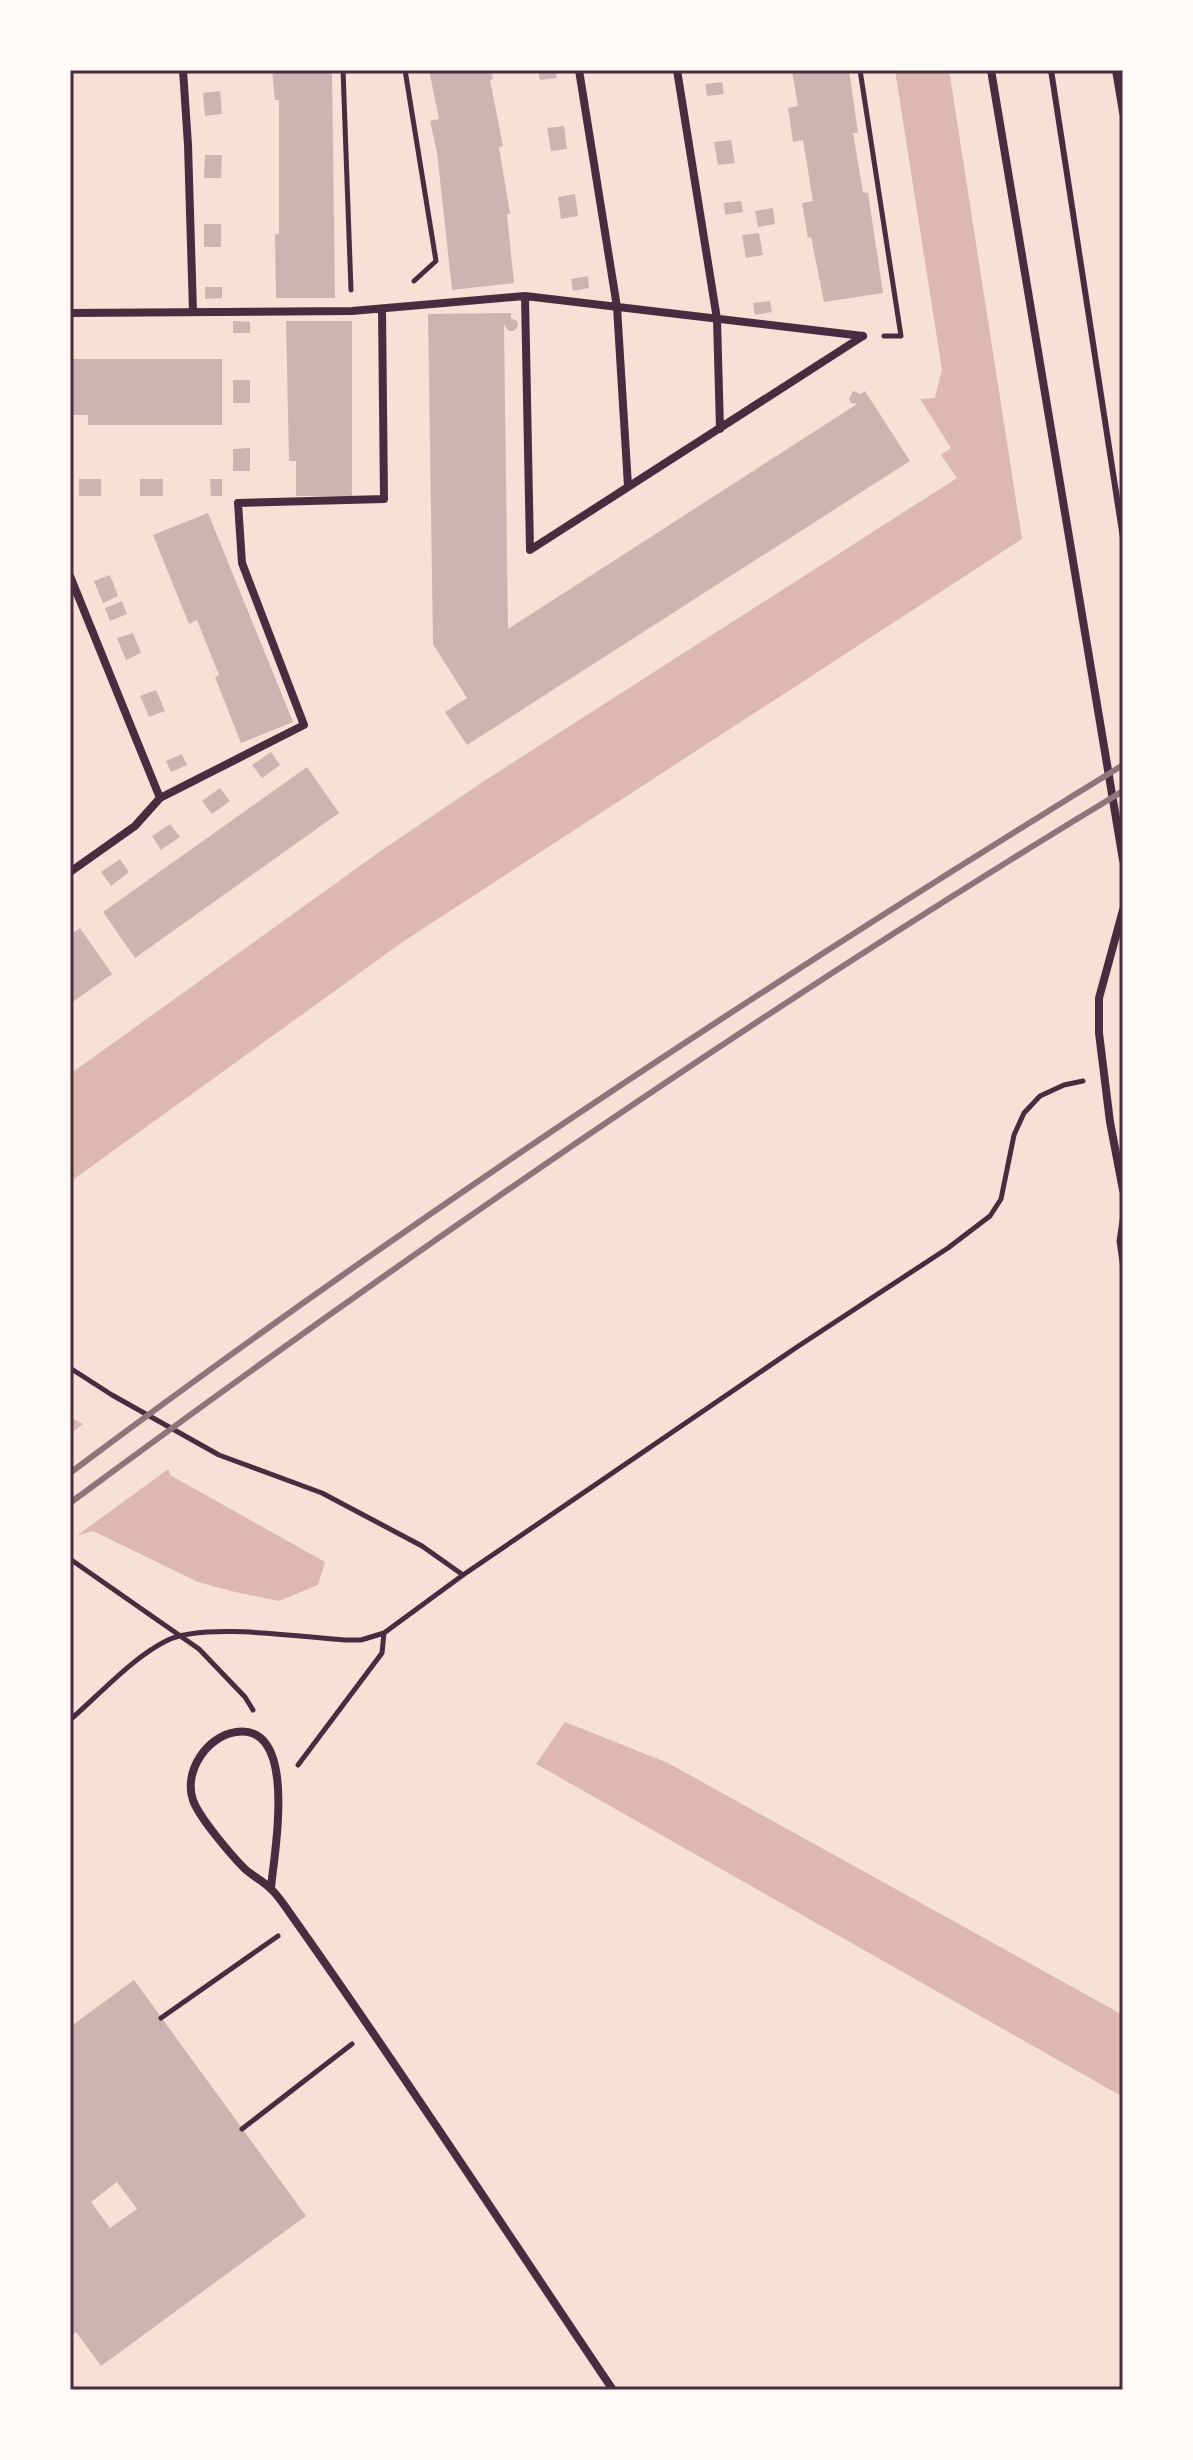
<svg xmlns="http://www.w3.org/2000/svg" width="1193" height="2460" font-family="Lato,sans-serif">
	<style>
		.water { fill: #dcb8b0 }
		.pier { fill: #f7e1d7 }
		.building { fill: #ccb4b1; fill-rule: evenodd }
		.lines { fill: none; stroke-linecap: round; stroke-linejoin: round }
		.path { stroke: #4a2c40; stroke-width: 5 }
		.service { stroke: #4a2c40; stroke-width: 6 }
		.minor { stroke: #4a2c40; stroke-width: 8 }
		.rail { stroke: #8f747c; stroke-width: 6 }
		.neatline { fill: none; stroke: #4a2c40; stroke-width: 3 }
	</style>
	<rect width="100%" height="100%" fill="#f7e1d7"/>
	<path class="water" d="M 895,70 L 949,70 L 1022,539 L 404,941 L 70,1182 L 70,1074 L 382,850 L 487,779 L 957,478 L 941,455 L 951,448 L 920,399 L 935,398 L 942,370 Z
		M 70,1417 L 163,1467 L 169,1470 L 170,1475 L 325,1562 L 318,1585 L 279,1601 L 231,1591 L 198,1582 L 93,1531 L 79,1535 L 70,1530 Z
		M 565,1722 L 668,1763 L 1123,2015 L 1123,2097 L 536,1764 Z"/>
	<path class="pier" d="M 87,1421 L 171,1467 L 75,1537 L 70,1534 L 70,1434 Z"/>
	<path class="building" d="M 272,70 L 332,70 L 335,298 L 276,298 L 275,234 L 279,234 L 279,100 L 275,100 Z
		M 429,70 L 491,70 L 493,79 L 490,80 L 503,146 L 499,147 L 510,213 L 507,215 L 514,283 L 452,290 L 437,152 L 430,121 L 439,119 Z
		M 538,70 L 555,70 L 557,78 L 540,80 Z
		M 799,70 L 849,70 L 858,133 L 853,133 L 863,192 L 868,193 L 883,293 L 824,302 L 811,237 L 808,238 L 802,203 L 813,201 L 803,140 L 793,142 L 788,108 L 798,106 L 792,71 Z
		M 722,82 L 724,94 L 707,96 L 705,84 Z
		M 220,91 L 222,114 L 205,116 L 203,93 Z
		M 564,126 L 567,149 L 551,151 L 547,128 Z
		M 731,140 L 735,163 L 718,165 L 714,142 Z
		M 205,155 L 222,155 L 221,178 L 204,178 Z
		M 575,194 L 578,216 L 561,219 L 558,197 Z
		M 741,201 L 743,212 L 725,215 L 724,203 Z
		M 773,208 L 775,224 L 758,227 L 755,211 Z
		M 204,224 L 221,224 L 221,247 L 204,247 Z
		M 759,233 L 763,255 L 746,258 L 742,235 Z
		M 588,276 L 589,288 L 573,291 L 571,279 Z
		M 205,287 L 222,287 L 222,298 L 205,299 Z
		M 770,301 L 772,312 L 755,315 L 753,303 Z
		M 511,313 L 511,318 L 517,321 L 518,326 L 514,331 L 509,331 L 504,325 L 508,629 L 857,404 L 851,403 L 849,399 L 853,391 L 861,394 L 865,391 L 910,461 L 467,745 L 445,712 L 467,698 L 433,644 L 428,314 Z
		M 233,321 L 250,322 L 250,333 L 233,333 Z
		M 286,321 L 352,321 L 352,496 L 296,496 L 296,461 L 289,461 Z
		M 70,359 L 222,359 L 222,425 L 88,425 L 88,415 L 70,415 Z
		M 233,380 L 250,380 L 250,403 L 233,403 Z
		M 250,448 L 250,471 L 233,471 L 233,449 Z
		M 79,479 L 101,479 L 101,496 L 79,496 Z
		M 140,479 L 163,479 L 163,496 L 140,496 Z
		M 210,479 L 222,479 L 222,496 L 211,496 Z
		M 208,513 L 293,722 L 241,743 L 215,677 L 219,675 L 197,620 L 189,624 L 153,535 Z
		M 110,575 L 118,596 L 103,603 L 94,581 Z
		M 122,601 L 127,614 L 110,621 L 105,608 Z
		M 133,633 L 141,653 L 126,660 L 117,638 Z
		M 156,690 L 165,711 L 149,717 L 140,696 Z
		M 271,752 L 280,765 L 262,778 L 252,765 Z
		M 182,754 L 187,765 L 171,772 L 166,761 Z
		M 307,767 L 339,813 L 135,958 L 103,912 Z
		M 220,788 L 230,801 L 212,814 L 202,801 Z
		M 170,824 L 180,837 L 161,850 L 152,836 Z
		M 120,859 L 129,872 L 111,886 L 101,872 Z
		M 80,928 L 112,974 L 70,1004 L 70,935 Z
		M 134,1980 L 306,2216 L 101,2366 L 76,2332 L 70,2336 L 70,2027 ZM 117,2182 L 137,2209 L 110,2228 L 91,2202 Z"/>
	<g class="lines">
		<path class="path" d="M 343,70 L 351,290
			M 405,70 L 436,261 L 414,281
			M 860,70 L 901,336 L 884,336
			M 1123,1214 L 1119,1241 L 1123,1269
			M 70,1368 L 112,1395 L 219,1455 L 322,1493 L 422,1546 L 463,1575
			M 70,1559 L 199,1649 L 245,1697 L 253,1710
			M 70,1720 C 99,1695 132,1658 166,1641 C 202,1622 301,1637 345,1640 L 361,1640 L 384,1633 L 463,1575 L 797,1347 L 948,1248 L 990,1216 L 1001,1199 L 1014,1135 L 1024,1113 L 1040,1096 L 1064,1085 L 1083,1081
			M 298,1765 L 382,1653 L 384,1633
			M 161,2018 L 278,1936
			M 242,2129 L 352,2044"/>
		<path class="service" d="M 1051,70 L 1123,538"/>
		<path class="minor" d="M 183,70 L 188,145 L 193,312
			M 579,70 L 617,307 L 628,486
			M 677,70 L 717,319 L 720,429
			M 991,70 L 1123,860
			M 1116,70 L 1123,112
			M 525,296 L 530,550 L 863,336
			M 70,313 L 352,311 L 525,296 L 863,336
			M 70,576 L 160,798 L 135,826 L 70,872
			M 160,798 L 304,725 L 242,563 L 238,503 L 384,499 L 382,309
			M 1123,910 L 1099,998 L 1099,1033 L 1110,1122 L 1123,1190
			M 271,1888 C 274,1853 299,1723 236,1732 C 207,1736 183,1772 193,1800 C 198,1816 231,1855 244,1868 C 252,1876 264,1881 272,1890 C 280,1898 287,1909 294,1919 C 404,2074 507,2233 613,2390"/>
		<path class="rail" d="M 70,1473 C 408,1219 763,986 1123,765
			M 70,1503 C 411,1251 760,1010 1123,791"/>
	</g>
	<rect width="1193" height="2460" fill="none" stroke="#fffaf5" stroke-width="144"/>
	<rect x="72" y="72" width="1049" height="2316" class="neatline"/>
</svg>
